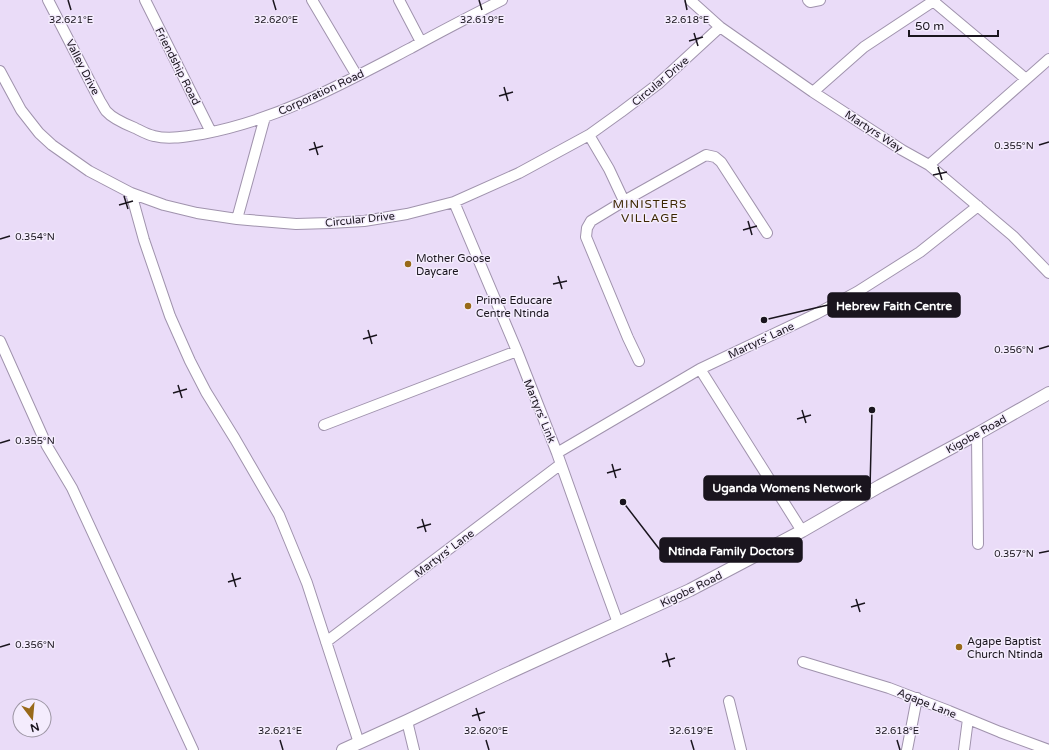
<svg xmlns="http://www.w3.org/2000/svg" width="1049" height="750" font-family="'Varela Round',sans-serif">
	<style>
		.lines { fill: none; stroke-linecap: round; stroke-linejoin: round }
		.minor-casing { stroke: #a093ad; stroke-width: 12 }
		.tertiary-casing { stroke: #a093ad; stroke-width: 14 }
		.minor { stroke: #fff; stroke-width: 10 }
		.tertiary { stroke: #fff; stroke-width: 12 }
		.ticks { fill: none; stroke: #1a151e; stroke-width: 1.5 }
		.poi-dot { fill: #986919; stroke: #f4ecfd; stroke-width: 1.5 }
		.labels { text-anchor: middle; stroke-width: 3; stroke-linejoin: round; paint-order: stroke }
		.street-label { font-size: 11px; fill: #1a151e; stroke: #f4ecfd }
		.poi-label { font-size: 11px; fill: #1a151e; stroke: #f4ecfd; text-anchor: start }
		.neighbourhood-label { font-size: 12px; letter-spacing: 1px; fill: #3d2702; stroke: #f4ecfd }
		.ticks-label { font-size: 10px; text-anchor: middle; fill: #1a151e; stroke: #f4ecfd; stroke-width: 3; stroke-linejoin: round; paint-order: stroke }
		.leader { fill: none; stroke: #1a151e; stroke-width: 1.5 }
		.callout-dot { fill: #1a151e; stroke: #f4ecfd; stroke-width: 1.5 }
		.callout { fill: #1a151e; stroke: #1a151e; stroke-width: 1.5 }
		.callout-label { font-size: 12px; text-anchor: middle; font-weight: bold; fill: #fff }
	</style>
	<rect width="100%" height="100%" fill="#eadcf8"/>
	<g class="lines">
		<defs>
			<path id="minor" d="M 48,0 L 100,101 C 102,104 104,108 106,111 C 113,119 125,124 135,128 C 141,131 148,135 154,136 C 170,140 187,136 202,134 C 278,120 344,83 411,48 C 441,31 471,16 502,0
				M 145,0 L 211,132
				M 312,0 L 357,76
				M 399,0 L 421,42
				M 690,0 L 720,27 L 760,55 L 813,92 L 902,150 L 929,165 L 1013,236 L 1049,273
				M 808,0 L 810,2 L 820,0
				M 933,1 L 1026,79
				M 0,71 L 21,110 L 39,133 L 52,145 L 89,171 L 131,193 L 164,205 L 197,213 L 237,219 L 296,224 L 330,223 L 364,221 L 407,214 L 454,202 L 519,173 L 589,135 L 621,112 L 658,84 L 720,27
				M 813,92 L 864,47 L 935,0
				M 589,135 L 609,169 L 624,201
				M 929,165 L 1049,59
				M 131,193 L 144,240 L 170,316 L 190,361 L 206,392 L 235,439 L 279,515 L 307,583 L 359,743
				M 454,202 L 517,351 L 557,453 L 595,560 L 618,623
				M 237,219 L 265,117
				M 0,341 L 47,446 L 72,488 L 193,750
				M 639,361 L 628,338 L 586,237 L 587,228 L 591,221 L 624,201 L 706,155 L 715,157 L 721,162 L 767,233
				M 700,369 L 802,531
				M 324,425 L 517,351
				M 977,434 L 978,544
				M 557,453 L 700,369 L 816,314 L 857,292 L 920,252 L 978,206
				M 326,642 L 561,464
				M 803,662 L 889,688 L 949,711 L 1000,732 L 1049,750
				M 729,701 L 741,750
				M 407,721 L 414,750
				M 907,750 L 917,698
				M 964,750 L 968,719"/>
			<path id="tertiary" d="M 343,750 L 407,721 L 502,676 L 690,590 L 802,531 L 880,486 L 977,434 L 1049,393"/>
		</defs>
		<use href="#minor" class="minor-casing"/>
		<use href="#tertiary" class="tertiary-casing"/>
		<use href="#minor" class="minor"/>
		<use href="#tertiary" class="tertiary"/>
	</g>
	<path class="ticks" d="M 68,0 L 71,10M 273,0 L 276,10M 479,0 L 482,10M 685,0 L 687,10M 694,33 L 698,46M 689,41 L 703,37M 504,87 L 508,101M 499,96 L 513,92M 314,142 L 318,155M 1039,145 L 1049,142M 309,150 L 323,146M 938,167 L 942,180M 933,175 L 947,172M 124,196 L 128,209M 119,205 L 133,201M 748,221 L 752,235M 743,230 L 757,226M 0,239 L 10,236M 558,276 L 562,289M 553,284 L 567,281M 368,330 L 372,344M 363,339 L 377,335M 1039,349 L 1049,346M 178,385 L 182,398M 173,393 L 187,389M 802,410 L 806,423M 797,419 L 811,415M 0,443 L 10,440M 612,464 L 616,478M 607,473 L 621,469M 422,519 L 426,532M 417,528 L 431,524M 1039,553 L 1049,551M 232,573 L 236,587M 228,582 L 241,578M 856,599 L 860,612M 851,607 L 865,603M 0,647 L 10,644M 666,653 L 670,667M 662,662 L 675,658M 476,708 L 480,721M 472,716 L 485,712M 280,740 L 283,750M 486,740 L 489,750M 691,740 L 694,750M 897,740 L 900,750"/>
	<g class="poi-dot">
		<circle cx="408" cy="264" r="4"/>
		<circle cx="468" cy="306" r="4"/>
		<circle cx="959" cy="647" r="4"/>
	</g>
	<g class="labels">
		<g class="street-label">
			<text transform="translate(178 66) rotate(63)" y="4">Friendship Road</text>
			<text transform="translate(83 67) rotate(63)" y="4">Valley Drive</text>
			<text transform="translate(660 81) rotate(-40)" y="4">Circular Drive</text>
			<text transform="translate(321 92) rotate(-25)" y="4">Corporation Road</text>
			<text transform="translate(874 131) rotate(33)" y="4">Martyrs Way</text>
			<text transform="translate(360 219) rotate(-6)" y="4">Circular Drive</text>
			<text transform="translate(761 340) rotate(-25)" y="4">Martyrs' Lane</text>
			<text transform="translate(540 411) rotate(68)" y="4">Martyrs' Link</text>
			<text transform="translate(976 434) rotate(-29)" y="4">Kigobe Road</text>
			<text transform="translate(444 553) rotate(-37)" y="4">Martyrs' Lane</text>
			<text transform="translate(691 589) rotate(-26)" y="4">Kigobe Road</text>
			<text transform="translate(927 703) rotate(22)" y="4">Agape Lane</text>
		</g>
		<g class="poi-label">
			<text x="416" y="262">Mother Goose<tspan x="416" dy="13">Daycare</tspan></text>
			<text x="476" y="304">Prime Educare<tspan x="476" dy="13">Centre Ntinda</tspan></text>
			<text x="967" y="645">Agape Baptist<tspan x="967" dy="13">Church Ntinda</tspan></text>
		</g>
		<g class="neighbourhood-label">
			<text x="650" y="208">MINISTERS<tspan x="650" dy="14">VILLAGE</tspan></text>
		</g>
	</g>
	<g class="ticks-label">
		<text x="71" y="23">32.621°E</text>
		<text x="276" y="23">32.620°E</text>
		<text x="482" y="23">32.619°E</text>
		<text x="687" y="23">32.618°E</text>
		<text x="1014" y="149">0.355°N</text>
		<text x="35" y="240">0.354°N</text>
		<text x="1014" y="353">0.356°N</text>
		<text x="35" y="444">0.355°N</text>
		<text x="1014" y="557">0.357°N</text>
		<text x="35" y="648">0.356°N</text>
		<text x="280" y="734">32.621°E</text>
		<text x="486" y="734">32.620°E</text>
		<text x="691" y="734">32.619°E</text>
		<text x="897" y="734">32.618°E</text>
	</g>
	<path class="leader" d="M764 320L828 305M872 410L870 488M623 502L660 550"/>
	<g class="callout-dot">
		<circle cx="764" cy="320" r="4"/>
		<circle cx="872" cy="410" r="4"/>
		<circle cx="623" cy="502" r="4"/>
	</g>
	<g class="callout">
		<rect x="828" y="293" width="132" height="24" rx="4"/>
		<rect x="704" y="476" width="166" height="24" rx="4"/>
		<rect x="660" y="538" width="142" height="24" rx="4"/>
	</g>
	<g class="callout-label">
		<text x="894" y="310">Hebrew Faith Centre</text>
		<text x="787" y="492">Uganda Womens Network</text>
		<text x="731" y="555">Ntinda Family Doctors</text>
	</g>
	<g transform="translate(32 718) rotate(164)"><circle r="19" fill="#f4ecfd" stroke="#9d96a4"/>
	<path d="M0-3L7 15L0 10L-7 15Z" fill="#986919"/>
	<text y="-6" font-size="11" font-weight="bold" text-anchor="middle" fill="#1a151e">N</text>
	</g>
	<path d="M909 30v6h89v-6" fill="none" stroke="#1a151e" stroke-width="2"/>
	<text x="915" y="30" font-size="12" fill="#1a151e" stroke="#f4ecfd" stroke-width="3" paint-order="stroke">50 m</text>
</svg>
